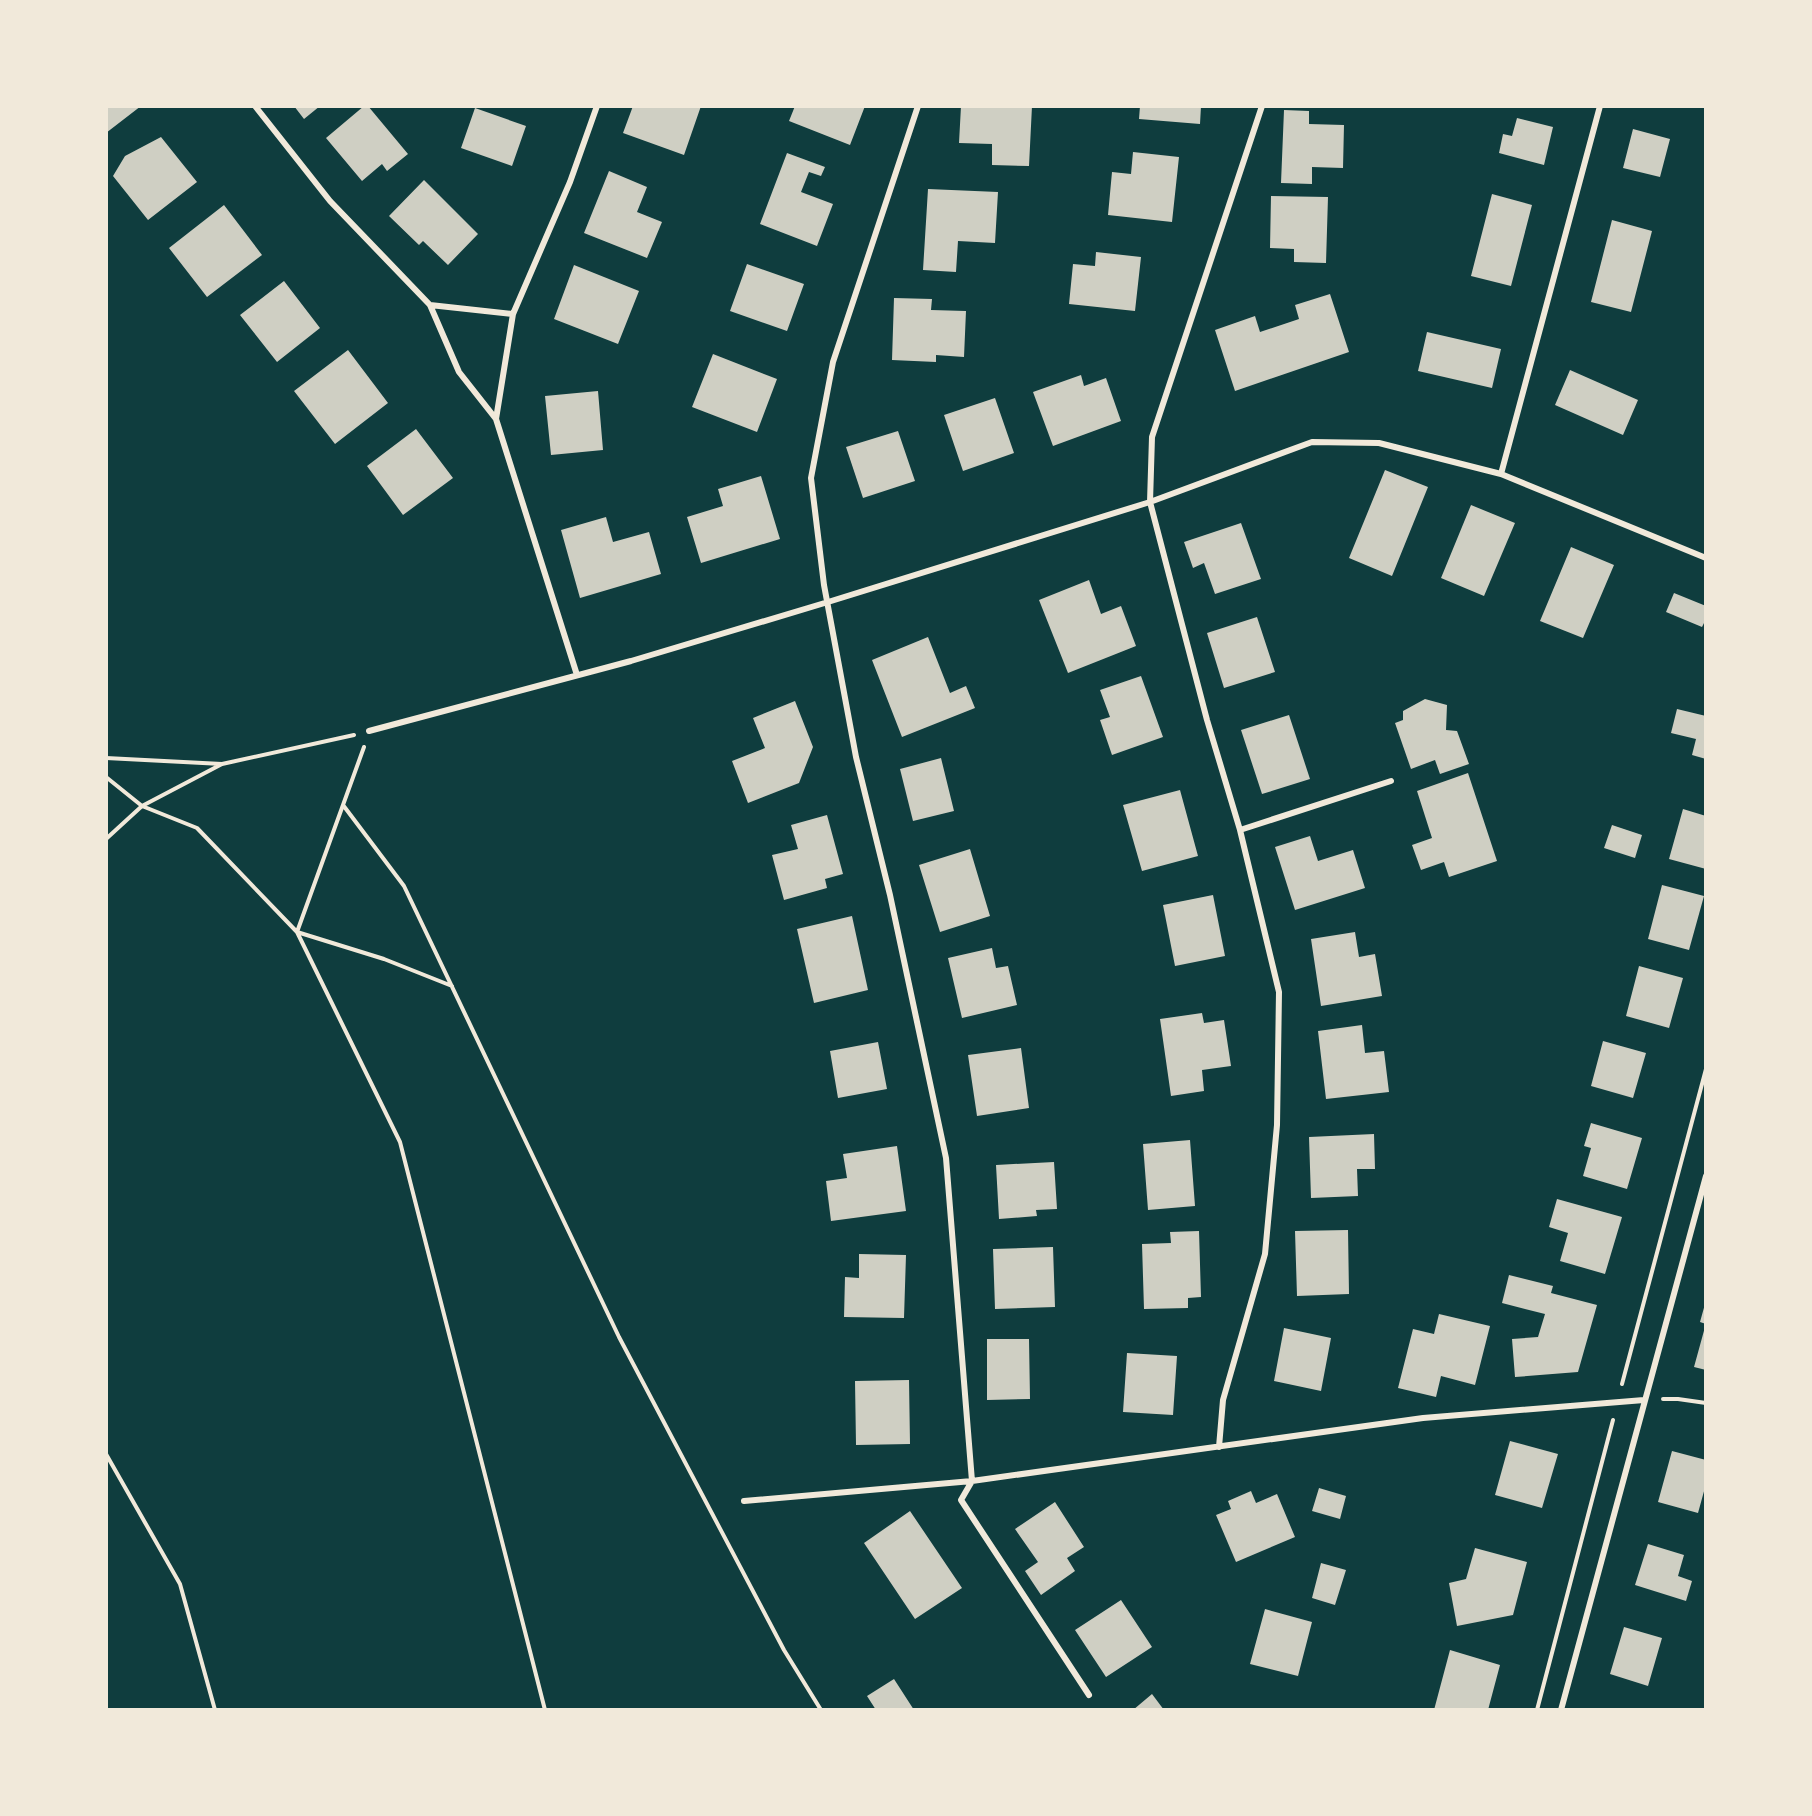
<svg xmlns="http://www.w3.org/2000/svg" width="1812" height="1816" font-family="Mulish,sans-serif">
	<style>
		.building { fill: #cfcfc3 }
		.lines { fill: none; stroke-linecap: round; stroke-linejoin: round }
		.path { stroke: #f1e9da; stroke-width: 4 }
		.minor { stroke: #f1e9da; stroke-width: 6 }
	</style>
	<rect width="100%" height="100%" fill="#0f3d3e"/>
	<path class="building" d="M 106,106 L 141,106 L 106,133 Z
		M 294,106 L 320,106 L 304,119 Z
		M 364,106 L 368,106 L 408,154 L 387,171 L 382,164 L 362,181 L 326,138 Z
		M 633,106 L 701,106 L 684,155 L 623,133 Z
		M 795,106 L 865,106 L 850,145 L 789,121 Z
		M 961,106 L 1032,106 L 1029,166 L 992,165 L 992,144 L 959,143 Z
		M 1140,106 L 1201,106 L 1200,124 L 1139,119 Z
		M 475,108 L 526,126 L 512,166 L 461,148 Z
		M 1284,110 L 1309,111 L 1309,124 L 1344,125 L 1343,168 L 1312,167 L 1312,184 L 1281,183 Z
		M 1517,118 L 1553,127 L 1544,165 L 1499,153 L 1503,134 L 1512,136 Z
		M 1633,129 L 1670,139 L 1660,177 L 1623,168 Z
		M 161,137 L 197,182 L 148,220 L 113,176 L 125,156 Z
		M 1133,152 L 1179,157 L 1172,222 L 1108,215 L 1112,172 L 1131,174 Z
		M 787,153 L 825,167 L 821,176 L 809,172 L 801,192 L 833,204 L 817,246 L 760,224 Z
		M 609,171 L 647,187 L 637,212 L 662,222 L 647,258 L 584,233 Z
		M 424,180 L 478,234 L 448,265 L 423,241 L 419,245 L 389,216 Z
		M 928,189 L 998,192 L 995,243 L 958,241 L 956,272 L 923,270 Z
		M 1492,194 L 1532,205 L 1511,286 L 1471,276 Z
		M 1271,196 L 1328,197 L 1326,263 L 1294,262 L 1294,249 L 1270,248 Z
		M 224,205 L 262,255 L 207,297 L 169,248 Z
		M 1612,220 L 1652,231 L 1631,312 L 1591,302 Z
		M 1096,252 L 1141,257 L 1135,311 L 1069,304 L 1073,264 L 1095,266 Z
		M 747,264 L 804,284 L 787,331 L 730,311 Z
		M 574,265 L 639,291 L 618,344 L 554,319 Z
		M 284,281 L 320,328 L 277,362 L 240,315 Z
		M 1330,294 L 1349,352 L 1235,391 L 1215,330 L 1255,316 L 1260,332 L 1299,319 L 1295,305 Z
		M 894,298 L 932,299 L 931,310 L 966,311 L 964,357 L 936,355 L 936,362 L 892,360 Z
		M 1427,332 L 1501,349 L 1492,388 L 1418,371 Z
		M 348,350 L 388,403 L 335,444 L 294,391 Z
		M 713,354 L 777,379 L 757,432 L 692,407 Z
		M 1570,370 L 1638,400 L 1623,435 L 1555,405 Z
		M 1081,375 L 1084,386 L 1106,378 L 1121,421 L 1053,446 L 1033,392 Z
		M 598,391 L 603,450 L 551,455 L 545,396 Z
		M 995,398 L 1014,453 L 963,471 L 944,415 Z
		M 416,429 L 453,478 L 403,515 L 367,466 Z
		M 898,431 L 915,481 L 863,498 L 846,447 Z
		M 1385,470 L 1428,487 L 1392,576 L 1349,558 Z
		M 761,476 L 780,539 L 701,563 L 687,517 L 723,506 L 718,489 Z
		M 1471,505 L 1515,523 L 1484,596 L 1441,578 Z
		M 606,517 L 613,542 L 649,532 L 661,574 L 580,598 L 561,530 Z
		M 1241,523 L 1261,579 L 1215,594 L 1204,563 L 1193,568 L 1184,542 Z
		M 1571,547 L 1614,565 L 1583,638 L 1540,621 Z
		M 1089,580 L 1101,614 L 1121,606 L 1136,646 L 1068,673 L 1039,600 Z
		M 1674,593 L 1706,606 L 1706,619 L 1702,627 L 1666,612 Z
		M 1257,617 L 1275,672 L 1224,688 L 1207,633 Z
		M 928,637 L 950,693 L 966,686 L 975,708 L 902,737 L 872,660 Z
		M 1141,676 L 1163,737 L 1112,755 L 1100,720 L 1110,717 L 1100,690 Z
		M 1425,699 L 1447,705 L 1446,730 L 1457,731 L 1469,764 L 1440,774 L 1435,760 L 1411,769 L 1395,723 L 1403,720 L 1403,711 Z
		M 795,701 L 813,747 L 799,783 L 748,803 L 732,761 L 765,748 L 753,718 Z
		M 1677,709 L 1706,716 L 1706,759 L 1692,755 L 1696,739 L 1671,733 Z
		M 1289,715 L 1310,779 L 1262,794 L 1241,730 Z
		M 941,758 L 954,811 L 913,821 L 900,769 Z
		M 1468,773 L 1497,861 L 1449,877 L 1444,862 L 1421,870 L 1412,845 L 1432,838 L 1417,791 Z
		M 1180,790 L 1198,856 L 1142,871 L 1123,805 Z
		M 1683,809 L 1706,816 L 1706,869 L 1669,859 Z
		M 827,815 L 843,874 L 825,879 L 827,888 L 784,900 L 772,855 L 798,849 L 791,825 Z
		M 1612,825 L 1642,835 L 1635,858 L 1604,848 Z
		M 1310,836 L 1318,861 L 1353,850 L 1365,888 L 1295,910 L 1275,847 Z
		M 970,849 L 990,916 L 940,932 L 919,865 Z
		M 1662,885 L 1704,896 L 1689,950 L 1648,939 Z
		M 1213,895 L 1225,956 L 1175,966 L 1163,905 Z
		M 852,916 L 868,990 L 814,1003 L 797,929 Z
		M 1355,932 L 1359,957 L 1375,954 L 1382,996 L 1321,1006 L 1311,939 Z
		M 992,948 L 996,968 L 1008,966 L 1017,1005 L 962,1018 L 948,958 Z
		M 1639,966 L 1683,978 L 1669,1028 L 1626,1016 Z
		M 1202,1013 L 1204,1023 L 1224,1020 L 1231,1066 L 1202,1070 L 1204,1091 L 1171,1096 L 1160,1019 Z
		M 1362,1025 L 1365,1053 L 1384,1051 L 1389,1092 L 1326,1099 L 1318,1031 Z
		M 1603,1041 L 1646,1053 L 1633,1098 L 1591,1086 Z
		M 878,1042 L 887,1089 L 838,1098 L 830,1051 Z
		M 1021,1048 L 1029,1108 L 977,1116 L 968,1055 Z
		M 1591,1123 L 1642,1138 L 1627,1189 L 1583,1176 L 1591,1148 L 1584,1146 Z
		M 1374,1134 L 1375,1169 L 1357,1169 L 1358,1196 L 1311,1198 L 1309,1137 Z
		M 1190,1140 L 1195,1206 L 1148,1210 L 1143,1144 Z
		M 897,1146 L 906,1211 L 831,1221 L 826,1181 L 847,1178 L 843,1154 Z
		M 1054,1162 L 1057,1209 L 1036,1210 L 1037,1216 L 999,1219 L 996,1165 Z
		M 1557,1199 L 1622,1217 L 1605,1274 L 1560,1261 L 1568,1233 L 1549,1227 Z
		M 1348,1230 L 1349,1294 L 1297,1296 L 1295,1231 Z
		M 1199,1231 L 1201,1297 L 1188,1298 L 1188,1308 L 1144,1309 L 1142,1244 L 1171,1243 L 1170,1232 Z
		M 1053,1247 L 1055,1307 L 995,1309 L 993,1249 Z
		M 859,1254 L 906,1255 L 904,1318 L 844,1317 L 845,1277 L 859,1278 Z
		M 1509,1275 L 1553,1286 L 1551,1293 L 1597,1305 L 1578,1372 L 1515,1377 L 1512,1339 L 1538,1337 L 1545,1314 L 1502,1303 Z
		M 1705,1304 L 1706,1304 L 1706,1324 L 1700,1322 Z
		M 1439,1314 L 1490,1326 L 1475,1385 L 1441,1376 L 1436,1397 L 1398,1388 L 1413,1329 L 1434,1334 Z
		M 1705,1327 L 1706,1327 L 1706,1370 L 1694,1367 Z
		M 1284,1328 L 1331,1338 L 1321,1391 L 1274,1381 Z
		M 987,1339 L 1029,1339 L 1030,1399 L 987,1400 Z
		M 1127,1353 L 1177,1356 L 1173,1415 L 1123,1412 Z
		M 909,1380 L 910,1444 L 856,1445 L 855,1381 Z
		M 1510,1441 L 1558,1454 L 1542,1508 L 1495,1495 Z
		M 1672,1451 L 1706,1460 L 1706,1484 L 1698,1513 L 1658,1502 Z
		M 1319,1488 L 1346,1496 L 1340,1519 L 1312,1511 Z
		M 1251,1491 L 1256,1503 L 1277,1494 L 1295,1537 L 1236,1562 L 1216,1515 L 1231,1509 L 1228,1501 Z
		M 1055,1502 L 1084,1547 L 1067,1558 L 1075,1571 L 1041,1595 L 1025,1571 L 1038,1562 L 1015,1529 Z
		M 910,1511 L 962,1588 L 915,1619 L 864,1543 Z
		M 1648,1544 L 1684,1555 L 1678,1576 L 1692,1581 L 1686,1601 L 1635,1585 Z
		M 1475,1548 L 1527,1562 L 1513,1615 L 1457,1626 L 1449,1583 L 1466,1579 Z
		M 1321,1563 L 1346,1570 L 1335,1605 L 1312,1598 Z
		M 1121,1600 L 1152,1647 L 1106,1677 L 1075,1630 Z
		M 1265,1609 L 1312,1622 L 1298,1676 L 1250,1664 Z
		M 1624,1627 L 1662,1638 L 1648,1686 L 1610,1674 Z
		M 1450,1650 L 1500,1665 L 1488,1710 L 1434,1710 Z
		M 894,1679 L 914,1710 L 876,1710 L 867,1696 Z
		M 1152,1694 L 1164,1710 L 1133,1710 Z"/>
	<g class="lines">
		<path class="path" d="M 364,747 L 297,932 L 400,1142 L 545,1710
			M 106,758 L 222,764 L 354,735
			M 106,777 L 142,806 L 222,764
			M 343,805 L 404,886 L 619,1337 L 784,1650 L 821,1710
			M 106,839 L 142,806 L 197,828 L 297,932 L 384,959 L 452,986
			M 1622,1384 L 1706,1069
			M 1663,1399 L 1678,1399 L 1706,1403
			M 106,1454 L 180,1584 L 215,1710
			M 1537,1710 L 1613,1420"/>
		<path class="minor" d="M 255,106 L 330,201 L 430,305 L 459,372 L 496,419 L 577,675
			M 918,106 L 833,362 L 811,478 L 824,585 L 856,757 L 890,895 L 946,1158 L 972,1481 L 961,1500 L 1089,1695
			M 430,305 L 513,314
			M 496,419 L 513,314 L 570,182 L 597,106
			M 1501,474 L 1600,106
			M 369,731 L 631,661 L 828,602 L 1150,502 L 1312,442 L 1379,443 L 1501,474 L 1706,558
			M 1240,830 L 1391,781
			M 1219,1447 L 1223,1400 L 1265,1254 L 1277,1125 L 1279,992 L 1240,830 L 1207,720 L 1150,502 L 1152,437 L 1262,106
			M 744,1501 L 972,1481 L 1423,1418 L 1644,1400
			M 1561,1710 L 1706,1176"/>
	</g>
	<rect width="1812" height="1816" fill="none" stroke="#f1e9da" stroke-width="216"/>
</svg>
